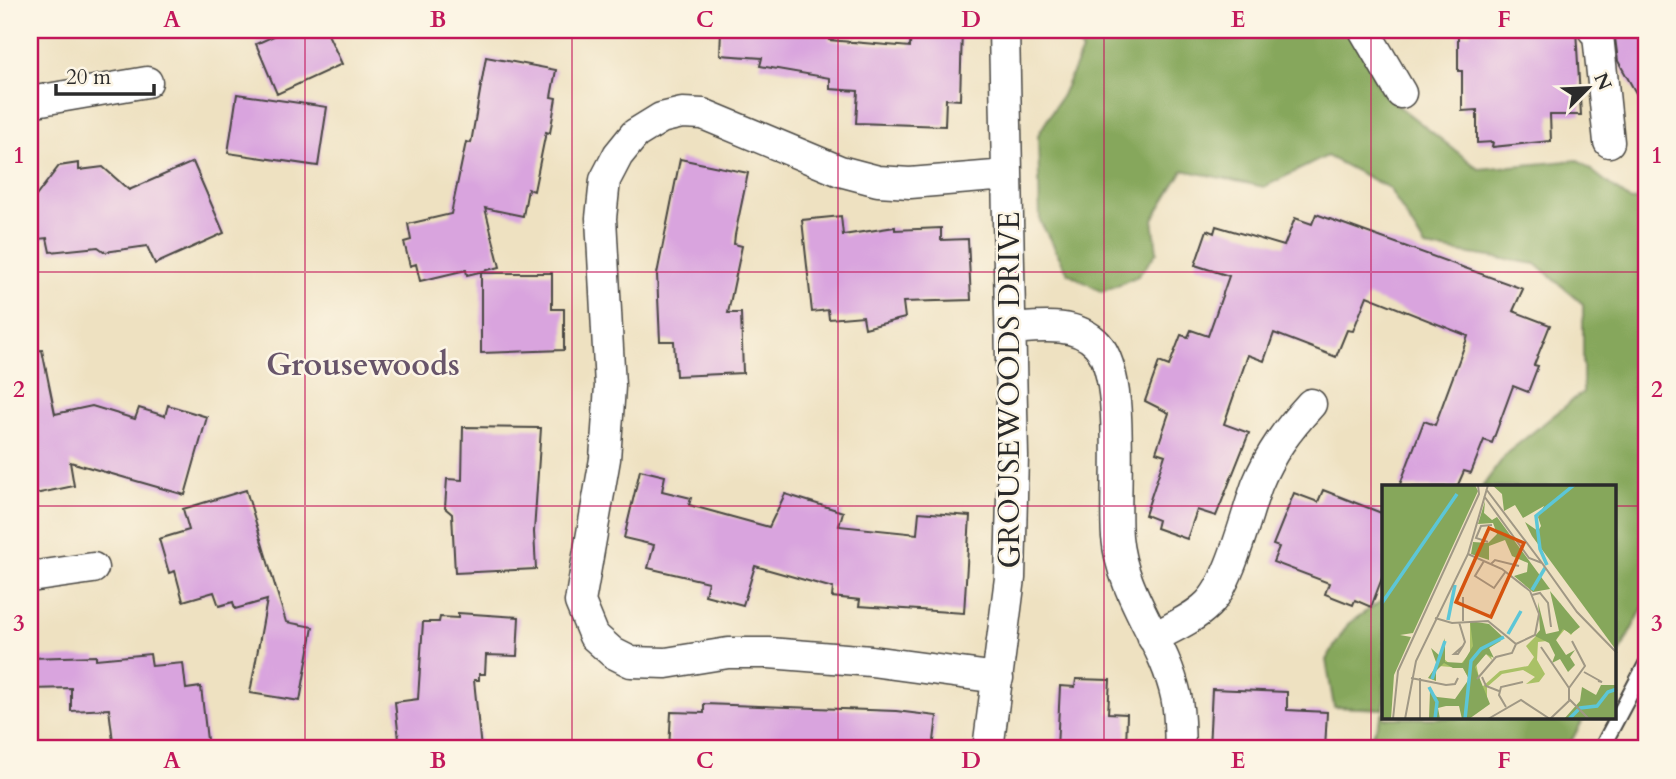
<svg xmlns="http://www.w3.org/2000/svg" width="1676" height="779" font-family="Cardo,serif">
	<style>
		.forest { fill: #86a75b; stroke: #586943; stroke-width: 2 }
		.building { fill: #d9a4de }
		.lines { fill: none; stroke-linecap: round; stroke-linejoin: round }
		.service-casing { stroke: #484642; stroke-width: 18 }
		.minor-casing { stroke: #484642; stroke-width: 33 }
		.service { stroke: #fff; stroke-width: 14 }
		.minor { stroke: #fff; stroke-width: 30 }
		.grid { fill: none; stroke: #c2185b; stroke-width: 2; stroke-opacity: 0.55 }
		.labels { text-anchor: middle; stroke-width: 5; stroke-linejoin: round; paint-order: stroke }
		.street-label { font-size: 30px; fill: #2b2b2b; stroke: #fcf5e5 }
		.neighbourhood-label { font-size: 32px; font-weight: bold; fill: #68556a; stroke: #fcf5e5 }
		.inset-river { fill: none; stroke: #5cc6d7; stroke-width: 3.5 }
		.inset-road { fill: none; stroke: #a09885; stroke-width: 2 }
		.view { fill: #d5540f; fill-opacity: 0.15; stroke: #d5540f; stroke-width: 3.5 }
		.inset-edge { fill: none; stroke: #2b2b2b; stroke-width: 3.5 }
		.neatline { fill: none; stroke: #c2185b; stroke-width: 2.5 }
		.grid-label { font-size: 23px; text-anchor: middle; font-weight: bold; fill: #c2185b }
	</style>
	<rect width="100%" height="100%" fill="#fcf5e5"/>
	<filter id="ink" filterUnits="userSpaceOnUse"><feTurbulence type="fractalNoise" baseFrequency=".0143" numOctaves="2"/><feDisplacementMap in="SourceGraphic" scale="14" xChannelSelector="R" yChannelSelector="G"/><feConvolveMatrix kernelMatrix="1 2 1 2 8 2 1 2 1" color-interpolation-filters="sRGB"/></filter>
	<filter id="wash" filterUnits="userSpaceOnUse"><feTurbulence type="fractalNoise" baseFrequency=".00686" numOctaves="4" result="noise"/><feDisplacementMap in="SourceGraphic" scale="28" xChannelSelector="R" yChannelSelector="G"/><feGaussianBlur stdDeviation="1.57" result="paint"/><feColorMatrix in="noise" values="0 0 0 0 0 0 0 0 0 0 0 0 0 0 0 0 0 1.4 0 .05"/><feComposite in="paint" operator="in"/></filter>
	<g filter="url(#wash)">
		<rect width="100%" height="100%" fill="#eee1c1"/>
		<path class="forest" d="M 1064,30 L 1353,30 L 1382,93 L 1479,169 L 1578,160 L 1631,201 L 1646,199 L 1646,602 L 1615,661 L 1615,487 L 1482,487 L 1507,453 L 1583,392 L 1583,304 L 1536,264 L 1425,247 L 1389,188 L 1327,156 L 1264,187 L 1183,170 L 1153,219 L 1157,252 L 1138,276 L 1102,292 L 1068,273 L 1040,221 L 1038,135 L 1062,95 L 1082,51 Z
			M 1384,599 L 1384,709 L 1334,707 L 1326,660 L 1348,624 Z
			M 1384,711 L 1384,718 L 1584,718 L 1567,749 L 1377,749 L 1371,738 Z"/>
		<g id="blocks">
			<path class="building" d="M 287,30 L 326,30 L 342,64 L 277,94 L 256,44 Z
				M 721,30 L 831,30 L 829,40 L 910,47 L 911,30 L 962,30 L 960,100 L 946,99 L 945,126 L 856,123 L 858,91 L 830,89 L 830,78 L 760,66 L 762,58 L 720,55 Z
				M 1470,30 L 1576,30 L 1581,115 L 1550,115 L 1551,141 L 1492,147 L 1493,142 L 1477,143 L 1477,110 L 1462,111 L 1462,71 L 1458,71 L 1458,34 L 1470,34 Z
				M 1614,30 L 1646,30 L 1646,111 L 1618,61 Z
				M 486,57 L 556,70 L 551,97 L 556,98 L 550,133 L 546,132 L 534,191 L 528,189 L 523,216 L 485,208 L 500,267 L 467,275 L 466,270 L 420,281 L 416,264 L 410,266 L 404,242 L 411,240 L 408,224 L 451,214 L 466,142 L 471,143 Z
				M 237,94 L 327,107 L 318,166 L 228,153 Z
				M 680,159 L 748,173 L 735,235 L 734,244 L 742,246 L 728,313 L 741,313 L 743,373 L 676,376 L 674,341 L 660,341 L 657,274 Z
				M 193,162 L 224,233 L 155,264 L 147,246 L 105,252 L 98,247 L 50,252 L 47,238 L 30,240 L 30,204 L 59,166 L 79,163 L 79,170 L 103,167 L 129,190 Z
				M 1316,214 L 1523,289 L 1513,311 L 1550,325 L 1534,365 L 1538,366 L 1528,392 L 1513,386 L 1492,443 L 1484,440 L 1471,473 L 1464,471 L 1457,487 L 1399,487 L 1424,421 L 1435,425 L 1468,336 L 1367,296 L 1353,331 L 1347,330 L 1336,357 L 1274,333 L 1264,361 L 1248,355 L 1224,424 L 1249,433 L 1216,516 L 1197,510 L 1187,539 L 1156,528 L 1158,520 L 1145,515 L 1165,455 L 1156,452 L 1169,413 L 1145,401 L 1159,362 L 1169,366 L 1181,335 L 1188,337 L 1191,330 L 1208,336 L 1229,276 L 1195,265 L 1207,230 L 1214,233 L 1216,226 L 1284,246 L 1295,218 L 1312,224 Z
				M 841,216 L 843,235 L 895,227 L 895,230 L 941,228 L 941,240 L 968,239 L 971,300 L 903,302 L 905,318 L 865,328 L 863,316 L 829,319 L 828,310 L 812,312 L 802,220 Z
				M 481,273 L 552,273 L 552,309 L 564,309 L 564,350 L 481,353 Z
				M 42,350 L 55,414 L 92,406 L 135,419 L 139,408 L 165,416 L 168,405 L 207,417 L 185,495 L 70,462 L 74,486 L 30,495 L 30,351 Z
				M 463,427 L 541,428 L 534,532 L 536,569 L 455,573 L 452,514 L 445,508 L 447,479 L 462,480 Z
				M 640,470 L 665,476 L 662,491 L 691,498 L 689,505 L 769,527 L 785,494 L 843,512 L 839,526 L 917,534 L 919,512 L 970,516 L 964,613 L 859,606 L 860,600 L 832,597 L 833,588 L 755,566 L 743,605 L 705,595 L 708,582 L 648,568 L 654,545 L 624,538 Z
				M 246,490 L 286,622 L 313,627 L 300,701 L 250,693 L 267,600 L 235,609 L 233,602 L 219,606 L 214,592 L 183,601 L 175,571 L 169,573 L 159,539 L 189,530 L 183,509 Z
				M 1323,490 L 1384,514 L 1384,573 L 1371,607 L 1355,600 L 1353,605 L 1325,594 L 1329,583 L 1273,562 L 1279,547 L 1273,545 L 1294,493 L 1318,502 Z
				M 458,613 L 519,617 L 517,656 L 486,655 L 485,674 L 479,674 L 479,680 L 474,680 L 481,749 L 400,749 L 395,702 L 418,699 L 423,622 L 439,622 L 440,617 L 458,618 Z
				M 150,654 L 152,666 L 183,663 L 186,689 L 201,687 L 208,749 L 165,749 L 164,746 L 114,749 L 109,709 L 71,711 L 71,688 L 30,689 L 30,658 L 96,656 L 96,659 Z
				M 1076,679 L 1110,680 L 1108,713 L 1127,714 L 1126,749 L 1057,749 L 1060,686 L 1075,687 Z
				M 1212,689 L 1287,692 L 1287,710 L 1327,712 L 1325,749 L 1209,749 Z
				M 704,704 L 896,711 L 937,716 L 933,749 L 669,749 L 671,712 L 704,713 Z"/>
		</g>
	</g>
	<g filter="url(#ink)">
		<use href="#blocks" fill-opacity="0" stroke="#484642" stroke-width="2"/>
		<g class="lines">
			<defs>
				<path id="service" d="M 1601,749 L 1646,664"/>
				<path id="minor" d="M 1364,30 L 1401,93
					M 1593,30 L 1598,35 L 1609,142
					M 30,102 L 147,82
					M 1011,329 C 1038,327 1076,321 1097,344 C 1127,376 1113,491 1117,537 C 1122,596 1164,640 1176,696 C 1180,713 1179,732 1180,749
					M 30,577 L 93,568
					M 1153,638 C 1171,628 1193,619 1208,604 C 1230,583 1246,515 1257,485 C 1270,453 1288,429 1311,404
					M 998,678 L 871,661 L 769,653 L 728,653 L 666,663 L 631,662 L 613,653 L 594,636 L 580,602 L 605,459 L 610,386 L 601,218 L 605,180 L 618,155 L 635,134 L 661,118 L 682,113 L 703,114 L 840,171 L 878,181 L 910,183 L 1007,175
					M 988,749 L 1010,578 L 1013,456 L 1004,30"/>
			</defs>
			<use href="#service" class="service-casing"/>
			<use href="#minor" class="minor-casing"/>
			<use href="#service" class="service"/>
			<use href="#minor" class="minor"/>
		</g>
	</g>
	<path class="grid" d="M 305,30 L 305,749M 572,30 L 572,749M 838,30 L 838,749M 1104,30 L 1104,749M 1371,30 L 1371,749M 30,272 L 1646,272M 30,506 L 1384,506M 1615,506 L 1646,506"/>
	<g class="labels">
		<g class="street-label">
			<text transform="translate(1009 390) rotate(-90)" y="10">GROUSEWOODS DRIVE</text>
		</g>
		<g class="neighbourhood-label">
			<text x="363" y="375">Grousewoods</text>
		</g>
	</g>
	<g transform="translate(1382 485)">
		<rect width="234" height="234" fill="#eee1c1"/>
		<path d="M 178,118 L 195,142 L 189,150 L 183,144 L 174,155 L 156,157 L 155,175 L 163,189 L 157,197 L 144,199 L 153,192 L 141,185 L 120,189 L 105,202 L 105,220 L 80,211 L 87,194 L 81,183 L 57,181 L 61,173 L 69,180 L 78,180 L 88,168 L 88,136 L 119,156 L 107,163 L 110,175 L 104,169 L 94,178 L 99,203 L 118,186 L 146,181 L 152,172 L 144,161 L 156,149 L 174,152 L 178,145 Z" fill="#a9c166"/>
		<path d="M 0,0 L 93,0 L 96,6 L 31,148 L 18,150 L 29,152 L 12,190 L 9,234 L 0,234 ZM 110,0 L 234,0 L 234,165 L 150,51 L 143,37 L 156,46 L 159,41 L 156,32 L 162,21 L 141,33 L 133,20 L 122,26 L 120,9 ZM 103,16 L 102,28 L 110,35 L 115,32 L 168,104 L 151,107 L 132,91 L 145,87 L 146,78 L 130,71 L 123,55 L 107,61 L 107,75 L 89,69 L 91,57 L 106,58 L 115,49 L 111,38 L 96,39 ZM 168,106 L 198,142 L 189,149 L 181,144 L 174,155 L 184,170 L 193,165 L 188,172 L 193,180 L 186,187 L 178,174 L 170,178 L 173,170 L 167,158 L 153,151 L 158,145 L 156,117 L 164,149 L 177,146 ZM 88,136 L 107,139 L 122,153 L 107,163 L 112,173 L 104,169 L 93,182 L 108,219 L 87,234 L 80,234 L 77,221 L 64,221 L 56,223 L 58,234 L 47,234 L 48,206 L 55,212 L 73,214 L 87,194 L 81,183 L 71,183 L 62,178 L 54,186 L 54,196 L 46,193 L 55,180 L 49,163 L 58,171 L 63,153 L 63,177 L 81,178 L 91,161 ZM 219,200 L 234,200 L 234,234 L 182,234 L 198,216 L 200,202 L 214,210 Z" fill="#86a75b"/>
		<path class="inset-river" d="M 165,80 L 158,64 L 154,31 L 192,0M 150,105 L 163,83M 0,118 L 75,9M 66,135 L 73,100M 126,149 L 139,126M 50,194 L 63,156M 47,202 L 55,217 L 53,234M 83,234 L 89,176 L 99,164 L 122,152M 187,234 L 198,223 L 215,221 L 226,207 L 235,204"/>
		<path class="inset-road" d="M 102,11 L 147,73 L 160,78 L 104,4M 106,57 L 94,53 L 99,41 L 110,40M 102,76 L 93,91 L 112,103 L 124,86M 160,78 L 195,127 L 235,168M 109,79 L 113,75 L 137,81M 150,110 L 158,108 L 166,118 L 169,142M 53,133 L 70,138 L 106,136 L 134,159 L 153,150 L 157,129 L 148,106 L 120,84 L 86,69M 81,136 L 81,112M 77,137 L 83,157 L 81,161 L 76,169 L 72,169 L 81,161M 159,162 L 187,203M 202,187 L 220,197 L 216,196M 100,192 L 104,201 L 117,206M 29,193 L 64,200 L 73,199 L 76,193M 38,193 L 38,234M 95,194 L 114,172 L 130,168 L 134,159M 187,215 L 187,203 L 203,181 L 190,156M 124,222 L 117,210 L 119,202 L 141,197M 11,234 L 16,186 L 97,9 L 96,0M 23,234 L 34,176 L 86,69 L 106,0M 106,234 L 139,215 L 168,234M 168,234 L 188,215 L 207,234"/>
		<path class="view" d="M 107,43 L 142,58 L 109,132 L 74,117 Z"/>
		<rect width="234" height="234" class="inset-edge"/>
	</g>
	<rect width="1676" height="779" fill="none" stroke="#fcf5e5" stroke-width="77"/>
	<g transform="translate(1588 88) rotate(66)" stroke="#fcf5e5" stroke-width="5" paint-order="stroke">
	<path d="M0-5L12 26L0 18L-12 26Z" fill="#2b2b2b"/>
	<text y="-10" font-size="19" font-weight="bold" text-anchor="middle" fill="#2b2b2b">N</text>
	</g>
	<path d="M56 84v10h98v-10" fill="none" stroke="#2b2b2b" stroke-width="3.5"/>
	<text x="66" y="84" font-size="21" fill="#2b2b2b" stroke="#fcf5e5" stroke-width="5" paint-order="stroke">20 m</text>
	<rect x="38" y="38" width="1600" height="702" class="neatline"/>
	<g class="grid-label">
		<text x="172" y="27">A</text>
		<text x="438" y="27">B</text>
		<text x="705" y="27">C</text>
		<text x="971" y="27">D</text>
		<text x="1238" y="27">E</text>
		<text x="1504" y="27">F</text>
		<text x="19" y="163">1</text>
		<text x="1657" y="163">1</text>
		<text x="19" y="397">2</text>
		<text x="1657" y="397">2</text>
		<text x="19" y="631">3</text>
		<text x="1657" y="631">3</text>
		<text x="172" y="768">A</text>
		<text x="438" y="768">B</text>
		<text x="705" y="768">C</text>
		<text x="971" y="768">D</text>
		<text x="1238" y="768">E</text>
		<text x="1504" y="768">F</text>
	</g>
</svg>
